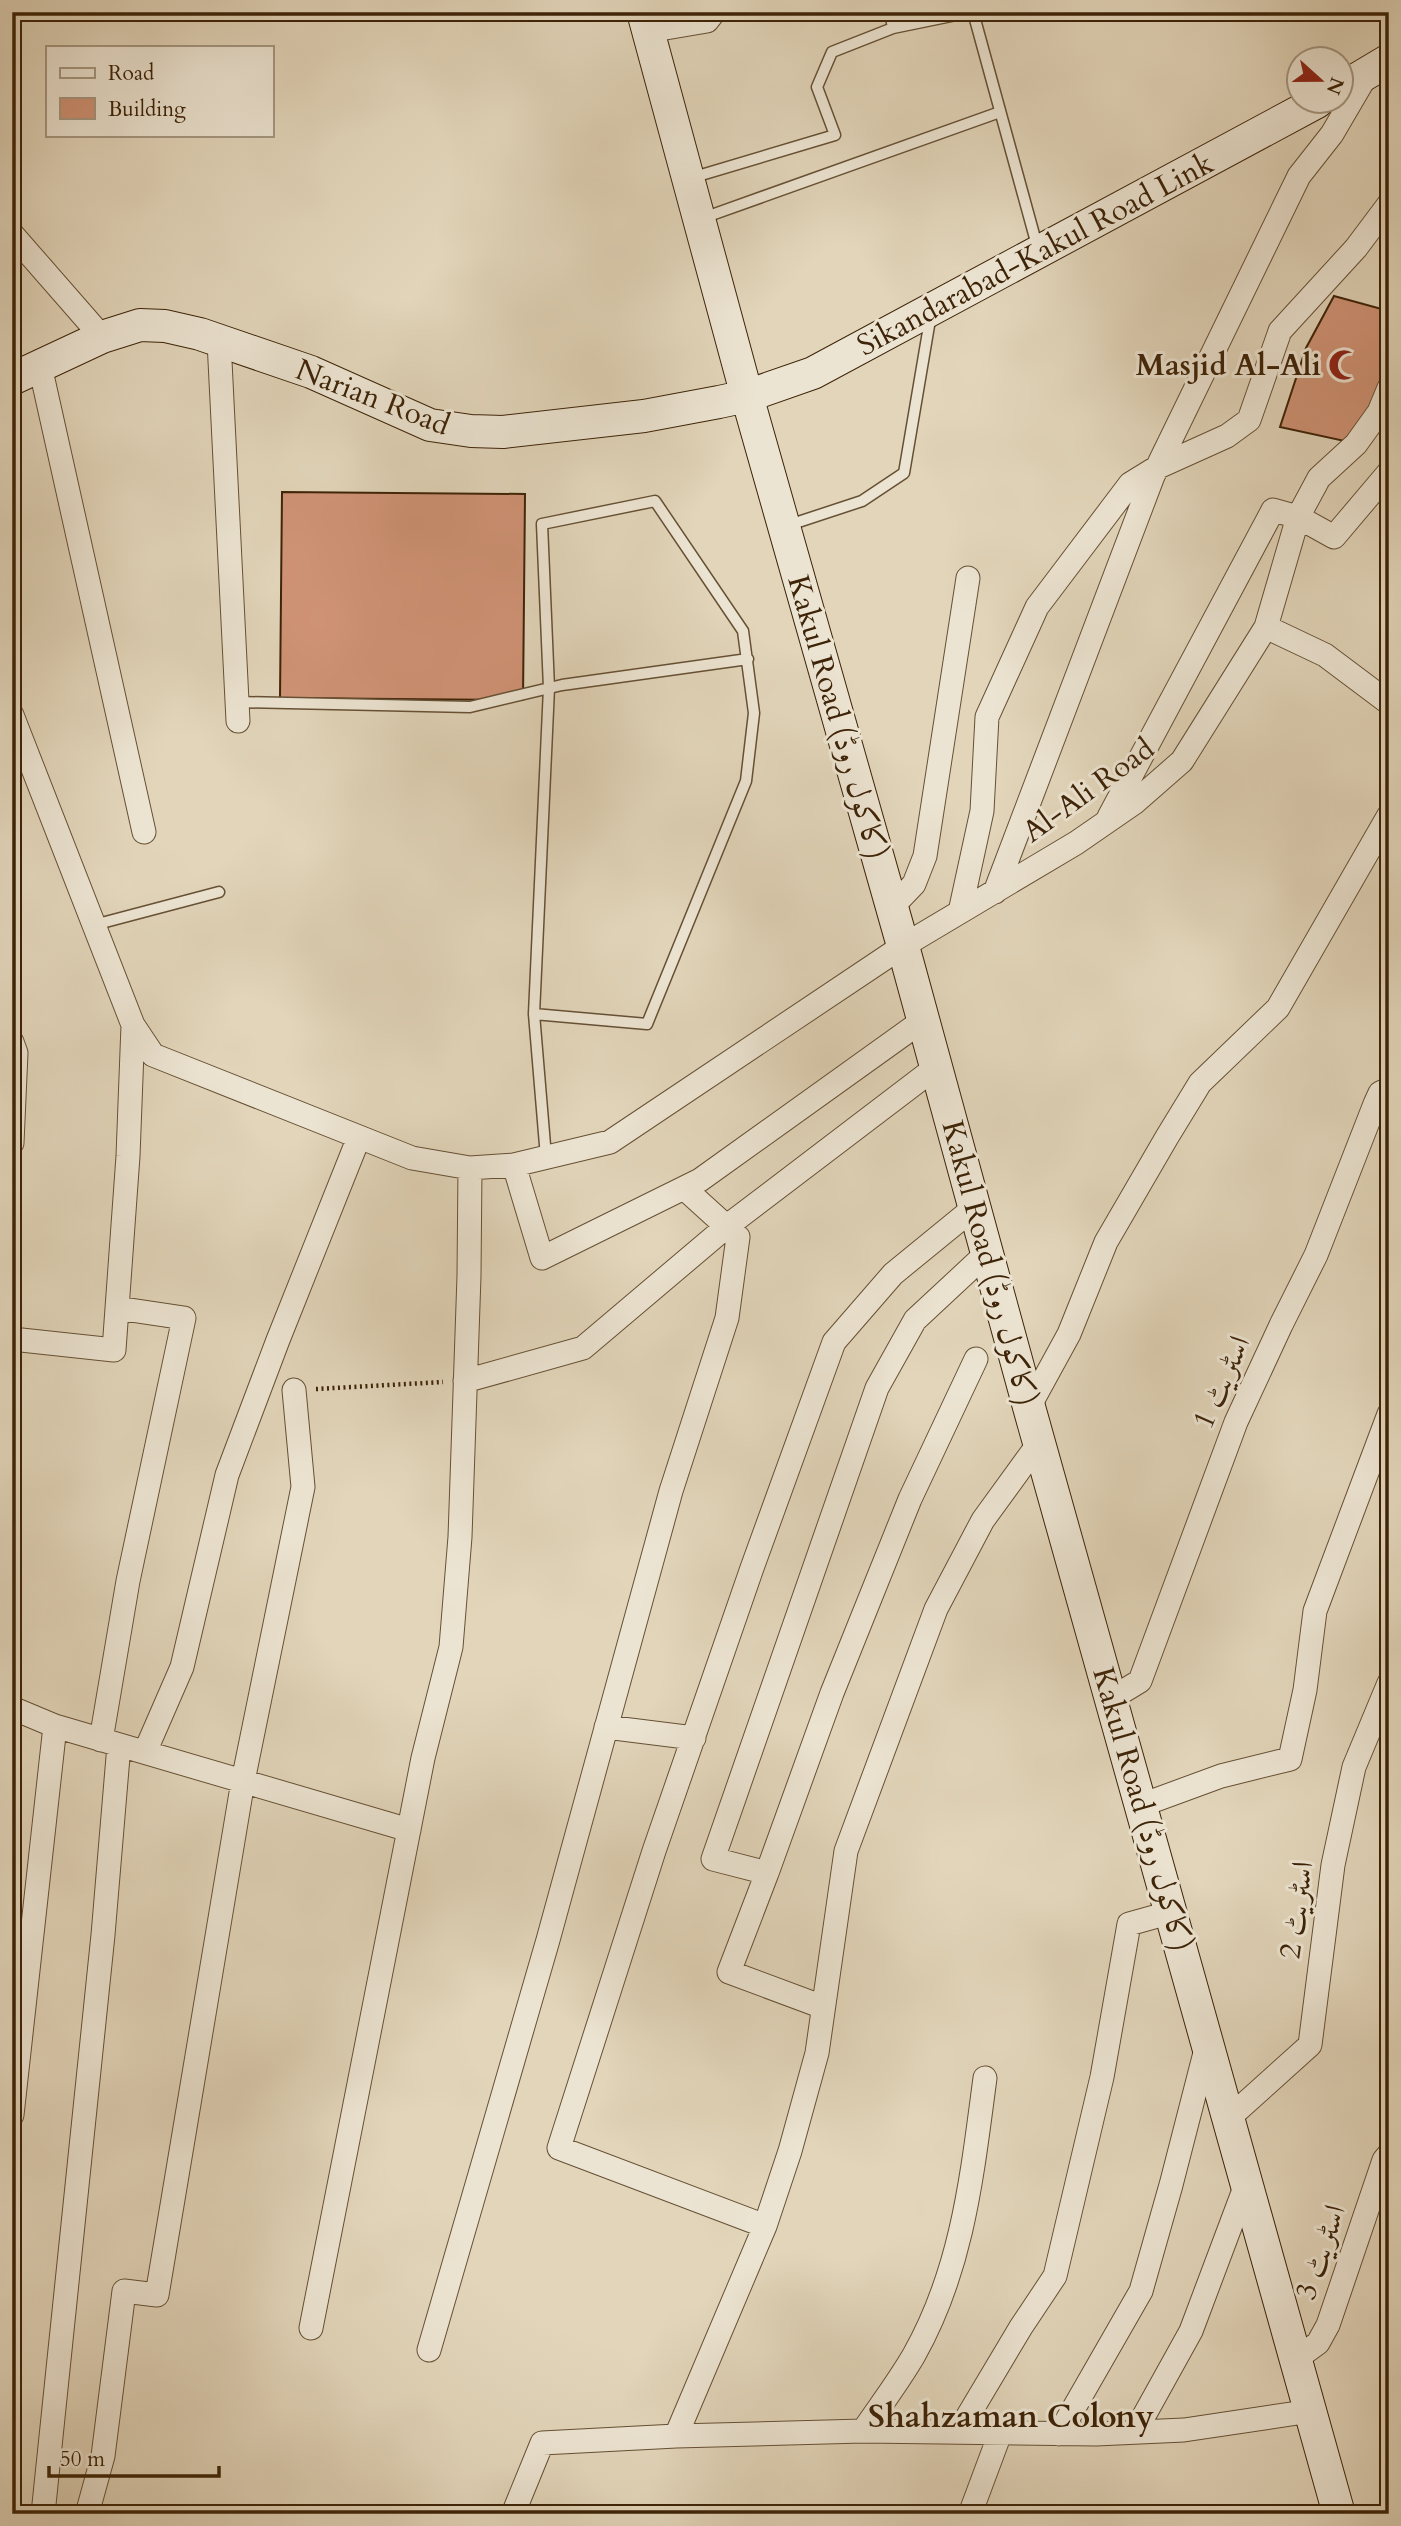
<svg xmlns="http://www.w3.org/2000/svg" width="1401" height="2526" font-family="Cardo,Amiri,serif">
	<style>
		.building { fill: #d09376; stroke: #3d2307; stroke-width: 2 }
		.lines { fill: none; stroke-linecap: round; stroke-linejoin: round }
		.lane-casing { stroke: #665034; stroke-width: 13 }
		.street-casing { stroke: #665034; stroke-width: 25 }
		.secondary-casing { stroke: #3d2307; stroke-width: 34 }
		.path { stroke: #3d2307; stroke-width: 4.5; stroke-dasharray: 2 3.5; stroke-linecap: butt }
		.lane { stroke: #ece4d2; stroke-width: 10 }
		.street { stroke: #ece4d2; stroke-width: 23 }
		.secondary { stroke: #ece4d2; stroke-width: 32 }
		.labels { text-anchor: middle; stroke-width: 6; stroke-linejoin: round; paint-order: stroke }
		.street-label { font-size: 30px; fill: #3d2307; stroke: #ece4d2 }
		.poi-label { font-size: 30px; font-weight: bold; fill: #3d2307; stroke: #ece4d2; text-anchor: end }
		.neighbourhood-label { font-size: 32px; font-weight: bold; fill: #3d2307; stroke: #ece4d2 }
	</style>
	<rect width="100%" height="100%" fill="#e2d5ba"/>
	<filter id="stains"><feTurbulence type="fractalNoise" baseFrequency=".00286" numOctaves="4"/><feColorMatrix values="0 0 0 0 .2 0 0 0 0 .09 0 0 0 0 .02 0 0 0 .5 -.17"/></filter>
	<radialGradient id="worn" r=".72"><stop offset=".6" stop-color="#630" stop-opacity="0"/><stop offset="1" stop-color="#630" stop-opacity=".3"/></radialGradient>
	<path class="building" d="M 1334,296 L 1389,311 L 1389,383 L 1349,442 L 1280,427 L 1306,348 Z
		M 282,492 L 525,494 L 523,700 L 280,698 Z"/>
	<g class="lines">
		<defs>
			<path id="lane" d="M 890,12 L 893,28 L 971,12
				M 973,12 L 1038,249
				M 691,178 L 835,135 L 817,87 L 832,52 L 893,28
				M 703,218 L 1000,112
				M 786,526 L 862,501 L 904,473 L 931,314
				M 237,702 L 470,707 L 562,685 L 748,659
				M 94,925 L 219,892
				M 534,1014 L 549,688 L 542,524 L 655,501 L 743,631 L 754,713 L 746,781 L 647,1024 L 534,1014 L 546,1157"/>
			<path id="street" d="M 648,31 L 707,21 L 714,12
				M 12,234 L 102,337
				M 219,341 L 238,721
				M 40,366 L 144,832
				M 1266,627 L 1325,655 L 1389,703
				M 12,715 L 133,1025 L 153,1055 L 412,1158 L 470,1168 L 514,1165 L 610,1142 L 903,946 L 1076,843 L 1134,803 L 1182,761 L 1266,627 L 1298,517 L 1319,478 L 1356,444 L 1379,412 L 1389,388
				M 1109,817 L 1273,510 L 1298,517 L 1334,537 L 1389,472
				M 995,892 L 1153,476 L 1299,176 L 1332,134 L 1366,76
				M 892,907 L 914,884 L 925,856 L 968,578
				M 960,912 L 982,811 L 987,717 L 1037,607 L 1130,484 L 1156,468 L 1227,436 L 1249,420 L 1280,331 L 1356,248 L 1389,204
				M 12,1042 L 16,1053 L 12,1143
				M 514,1165 L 542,1258 L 700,1180 L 922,1021
				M 12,1339 L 114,1350 L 128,1156 L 133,1025
				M 465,1381 L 583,1348 L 726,1227 L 935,1068
				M 1029,1407 L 1069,1334 L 1106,1242 L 1167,1137 L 1200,1083 L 1278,1008 L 1389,815
				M 1112,1698 L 1140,1681 L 1236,1422 L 1281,1325 L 1316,1255 L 1375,1104 L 1380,1093 L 1389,1089
				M 12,1708 L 55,1726 L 12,2115
				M 55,1726 L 409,1830
				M 606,1727 L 694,1738
				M 101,1740 L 128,1581 L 184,1318 L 117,1308
				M 145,1752 L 182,1667 L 227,1475 L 278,1340 L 359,1137
				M 1142,1805 L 1221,1776 L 1290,1759 L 1305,1690 L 1315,1611 L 1389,1414
				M 767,1873 L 832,1693 L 910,1499 L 976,1359
				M 823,2007 L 729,1972 L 767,1873 L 713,1859 L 877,1388 L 915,1320 L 987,1253
				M 1230,2117 L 1310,2045 L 1333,1865 L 1354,1767 L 1389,1683
				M 765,2226 L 559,2148 L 654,1851 L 752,1568 L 834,1342 L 893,1274 L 975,1207
				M 311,2328 L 423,1758 L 451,1647 L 460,1537 L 469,1276 L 470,1168
				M 429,2350 L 548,1940 L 671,1491 L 727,1318 L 738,1237 L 684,1188
				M 1296,2359 L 1318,2343 L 1328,2325 L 1384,2160 L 1389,2154
				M 863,2431 C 880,2406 899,2381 914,2355 C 963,2268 972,2175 985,2078
				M 959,2431 L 1021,2327 L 1055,2276 L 1102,2077 L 1129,1924 L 1172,1912
				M 1135,2432 L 1191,2331 L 1247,2182
				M 1059,2434 L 1141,2291 L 1171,2185 L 1207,2045
				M 676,2436 L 765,2226 L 790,2151 L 817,2053 L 846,1851 L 936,1609 L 983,1520 L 1039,1443
				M 43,2514 L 103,1935 L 119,1745
				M 87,2514 L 103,2456 L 124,2291 L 157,2295 L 243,1781 L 303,1487 L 294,1390
				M 513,2514 L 542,2443 L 676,2436 L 863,2431 L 1096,2434 L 1184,2430 L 1311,2411
				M 970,2514 L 1001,2431"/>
			<path id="secondary" d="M 643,12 L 747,396 L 903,946 L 1029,1407 L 1339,2514
				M 1342,88 L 1389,60
				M 12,379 L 102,337 L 140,325 L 165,326 L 200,334 L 311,372 L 430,425 L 471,431 L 503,432 L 644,416 L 719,402 L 747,396 L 813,373 L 1317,102"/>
		</defs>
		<use href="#lane" class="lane-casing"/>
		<use href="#street" class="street-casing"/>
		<use href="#secondary" class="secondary-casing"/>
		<path class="path" d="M 316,1389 L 443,1382"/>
		<use href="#lane" class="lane"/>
		<use href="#street" class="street"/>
		<use href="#secondary" class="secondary"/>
	</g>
	<defs>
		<symbol id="mosque-bare" viewBox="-9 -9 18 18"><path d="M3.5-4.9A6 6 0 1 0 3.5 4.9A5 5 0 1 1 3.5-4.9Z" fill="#8f2418" stroke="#ece4d2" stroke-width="2.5" paint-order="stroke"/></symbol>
	</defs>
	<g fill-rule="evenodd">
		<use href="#mosque-bare" x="1322" y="343" width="44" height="44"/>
	</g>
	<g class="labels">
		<g class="street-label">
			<text transform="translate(1035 254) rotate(-28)" y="10">Sikandarabad-Kakul Road Link</text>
			<text transform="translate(373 397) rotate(21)" y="10">Narian Road</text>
			<text transform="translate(838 717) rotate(74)" y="10">Kakul Road (کاکول روڈ)</text>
			<text transform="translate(1088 790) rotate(-36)" y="10">Al-Ali Road</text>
			<text transform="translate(990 1263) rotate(75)" y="10">Kakul Road (کاکول روڈ)</text>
			<text transform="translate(1221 1382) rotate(-66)" y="10">اسٹریٹ 1</text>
			<text transform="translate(1143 1809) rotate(74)" y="10">Kakul Road (کاکول روڈ)</text>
			<text transform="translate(1296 1910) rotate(-82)" y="10">اسٹریٹ 2</text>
			<text transform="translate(1320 2252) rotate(-71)" y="10">اسٹریٹ 3</text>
		</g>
		<g class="poi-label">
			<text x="1321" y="375">Masjid Al-Ali</text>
		</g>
		<g class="neighbourhood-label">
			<text x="1011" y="2427">Shahzaman Colony</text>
		</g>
	</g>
	<rect width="1401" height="2526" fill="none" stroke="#e2d5ba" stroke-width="42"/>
	<rect x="14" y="14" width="1373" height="2498" fill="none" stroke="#3d2307" stroke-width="3.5"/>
	<rect x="21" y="21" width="1359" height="2484" fill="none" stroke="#3d2307" stroke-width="2"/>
	<rect x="46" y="46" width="228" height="91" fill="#ece4d2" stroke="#a69781" stroke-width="2"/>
	<rect x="60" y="68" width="35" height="10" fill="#ece4d2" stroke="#a69781" stroke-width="2"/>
	<text x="108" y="80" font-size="21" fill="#3d2307">Road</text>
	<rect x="60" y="98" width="35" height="21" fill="#d09376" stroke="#a69781" stroke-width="2"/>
	<text x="108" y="116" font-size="21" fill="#3d2307">Building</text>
	<g transform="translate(1320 80) rotate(111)"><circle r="33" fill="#ece4d2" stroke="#a69781" stroke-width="2"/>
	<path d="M0-5L12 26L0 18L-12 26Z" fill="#8f2418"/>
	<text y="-10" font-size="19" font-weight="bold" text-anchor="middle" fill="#3d2307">N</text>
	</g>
	<path d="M49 2466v10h170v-10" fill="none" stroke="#3d2307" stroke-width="3.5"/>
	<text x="60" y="2466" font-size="21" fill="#3d2307" stroke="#ece4d2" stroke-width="5" paint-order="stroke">50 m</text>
	<rect width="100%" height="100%" filter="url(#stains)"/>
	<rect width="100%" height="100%" fill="url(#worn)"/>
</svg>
